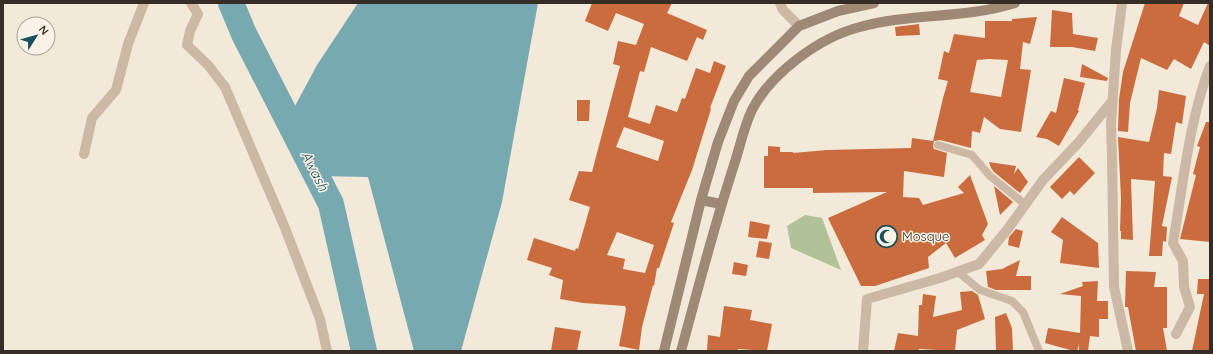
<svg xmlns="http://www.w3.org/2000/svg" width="1213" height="354" font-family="Quicksand,sans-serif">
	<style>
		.green { fill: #b1c299 }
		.water { fill: #77a9b0 }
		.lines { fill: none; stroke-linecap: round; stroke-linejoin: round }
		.river { stroke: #77a9b0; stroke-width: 26 }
		.building { fill: #cb6c3f; fill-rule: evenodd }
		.service { stroke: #cbb9a5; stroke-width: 8 }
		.minor { stroke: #cbb9a5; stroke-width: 10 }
		.secondary { stroke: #9e8876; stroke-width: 10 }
		.labels { text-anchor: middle; stroke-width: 3; stroke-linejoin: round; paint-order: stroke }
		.poi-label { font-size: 13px; fill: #362d26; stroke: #faf2e6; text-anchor: start }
		.water-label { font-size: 14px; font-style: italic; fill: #1a5059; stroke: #faf2e6 }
	</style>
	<rect width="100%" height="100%" fill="#f2e9d9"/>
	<path class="green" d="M 805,215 L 822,218 L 841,270 L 791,248 L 787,226 Z"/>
	<path class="water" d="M 358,3 L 538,3 L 502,202 L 461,351 L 414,351 L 368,177 L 317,176 L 288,119 L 317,65 Z"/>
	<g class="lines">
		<path class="river" d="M 231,3 L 244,34 L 331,204 L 364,351"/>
	</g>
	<path class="building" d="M 592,3 L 672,3 L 667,13 L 707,30 L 703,40 L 697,37 L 687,61 L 651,47 L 644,72 L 640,71 L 628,117 L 650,124 L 656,105 L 677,112 L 682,98 L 685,99 L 696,68 L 710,73 L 714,61 L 726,66 L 710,108 L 711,109 L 692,170 L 671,222 L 674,223 L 659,268 L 657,268 L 654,286 L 653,285 L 642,327 L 639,350 L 619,346 L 626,309 L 625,306 L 583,303 L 560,299 L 563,280 L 549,275 L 552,268 L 527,260 L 534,238 L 575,251 L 576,248 L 578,249 L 590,207 L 569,200 L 579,171 L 592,172 L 620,66 L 613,64 L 618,41 L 636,45 L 644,24 L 616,13 L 608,31 L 585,21 ZM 624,127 L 664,141 L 658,161 L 616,147 ZM 617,232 L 654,245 L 645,273 L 623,269 L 625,259 L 607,255 Z
		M 1145,3 L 1184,3 L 1179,16 L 1198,25 L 1208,3 L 1210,3 L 1210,46 L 1204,42 L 1191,69 L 1174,59 L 1167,70 L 1141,58 L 1130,103 L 1128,132 L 1118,131 L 1119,99 L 1123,72 Z
		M 1052,10 L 1072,13 L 1073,34 L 1098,38 L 1095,51 L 1072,47 L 1050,47 Z
		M 1037,17 L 1030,44 L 1023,42 L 1020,69 L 1031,70 L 1021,132 L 1000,129 L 984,117 L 980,133 L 972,131 L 971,148 L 940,140 L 934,141 L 933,146 L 934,149 L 947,153 L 944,177 L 904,171 L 903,197 L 919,198 L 923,205 L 964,193 L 958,187 L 970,175 L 988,224 L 982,235 L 985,240 L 955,258 L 946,243 L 928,257 L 929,268 L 875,286 L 861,286 L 828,218 L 887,192 L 813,193 L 813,188 L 764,188 L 764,156 L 768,156 L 768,146 L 780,147 L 780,152 L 793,152 L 793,153 L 827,150 L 911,148 L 912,138 L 933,141 L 943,98 L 948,81 L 938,79 L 944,51 L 949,53 L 954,34 L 985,38 L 985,21 L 1012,21 L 1012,19 ZM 989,59 L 1008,60 L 1001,97 L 970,92 L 977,60 Z
		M 919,24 L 920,35 L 896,36 L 895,27 Z
		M 1082,64 L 1108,78 L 1107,81 L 1080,77 Z
		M 1064,78 L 1085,83 L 1078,110 L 1079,111 L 1059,146 L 1047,139 L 1036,137 L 1051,111 L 1056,113 Z
		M 1159,90 L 1186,96 L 1182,124 L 1176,122 L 1171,154 L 1164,153 L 1163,176 L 1172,177 L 1162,226 L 1167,227 L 1166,242 L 1163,241 L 1162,256 L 1149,256 L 1155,181 L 1131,179 L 1133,240 L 1121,239 L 1121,231 L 1120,231 L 1121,198 L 1118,137 L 1149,142 L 1157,108 Z
		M 577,100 L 590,100 L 589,121 L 577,121 Z
		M 1206,122 L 1210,122 L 1210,242 L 1180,239 L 1196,175 L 1193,174 L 1200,147 L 1197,146 Z
		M 1079,157 L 1095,173 L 1074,195 L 1070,191 L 1062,199 L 1050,187 Z
		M 989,162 L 1016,166 L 1014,174 L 1018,168 L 1028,182 L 1020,193 L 994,172 L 991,168 Z
		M 994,186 L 1013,202 L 1000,215 Z
		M 1062,217 L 1098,243 L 1099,268 L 1060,263 L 1063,240 L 1051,232 Z
		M 750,221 L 770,225 L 767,239 L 748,237 Z
		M 1016,229 L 1023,231 L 1019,248 L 1008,245 L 1009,237 Z
		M 759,241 L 772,243 L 769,259 L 756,257 Z
		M 1020,260 L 1016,276 L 1031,276 L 1031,290 L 996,290 L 988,287 L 986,271 L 1002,269 Z
		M 734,262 L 748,265 L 746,276 L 732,274 Z
		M 1126,271 L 1156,272 L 1154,287 L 1167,287 L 1167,328 L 1163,328 L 1167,351 L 1136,351 L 1128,307 L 1125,307 L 1125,305 Z
		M 1198,279 L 1210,279 L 1210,351 L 1192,351 L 1204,294 L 1197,294 Z
		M 1098,281 L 1097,301 L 1108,301 L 1108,319 L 1099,319 L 1099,337 L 1090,336 L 1088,351 L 1079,351 L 1079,344 L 1077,351 L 1074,351 L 1045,343 L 1048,328 L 1080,333 L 1081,296 L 1060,294 L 1083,286 L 1082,282 Z
		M 972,291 L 978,295 L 985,319 L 957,330 L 955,351 L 919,349 L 918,351 L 894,351 L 898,333 L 918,336 L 919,305 L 922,305 L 923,294 L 936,296 L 933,317 L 962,310 L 960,292 Z
		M 724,306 L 752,310 L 750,320 L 772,324 L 767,351 L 738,349 L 738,351 L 707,351 L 708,335 L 720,337 Z
		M 1006,313 L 1012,328 L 1013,351 L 996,351 L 995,317 Z
		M 555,327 L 581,331 L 577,351 L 551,351 Z"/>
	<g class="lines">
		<path class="service" d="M 938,145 L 972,155 L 990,176 L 1026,205
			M 958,272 L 980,290 L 1012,301 L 1023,312 L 1039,351"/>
		<path class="minor" d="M 191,3 L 198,14 L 190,31 L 187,45 L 208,65 L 225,87 L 285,228 L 320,319 L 327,351
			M 780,3 L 783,10 L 799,26
			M 1122,3 L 1116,50 L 1111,124 L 1112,156 L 1114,287 L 1128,351
			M 84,154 L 92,118 L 116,90 L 128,44 L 144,3
			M 1176,334 L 1190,307 L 1184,287 L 1183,261 L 1173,243 C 1183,185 1189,121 1210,66
			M 863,351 L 867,299 L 940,278 L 979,264 L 1007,230 L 1043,180 L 1079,142 L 1113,100"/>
		<path class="secondary" d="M 701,200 L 721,204
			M 664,351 L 701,200 L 718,142 L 734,101 L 749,76 L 799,26 L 838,11 L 874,3
			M 681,351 C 698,289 714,226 734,165 C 740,147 744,126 752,110 C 771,73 820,37 860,27 C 910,13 965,19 1015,3"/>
	</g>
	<defs>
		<symbol id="mosque-ring" viewBox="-11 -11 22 22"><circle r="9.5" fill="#faf2e6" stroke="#1a5059" stroke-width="1.5"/><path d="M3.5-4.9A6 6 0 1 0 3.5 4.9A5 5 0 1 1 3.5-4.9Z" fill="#1a5059"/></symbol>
	</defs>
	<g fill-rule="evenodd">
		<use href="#mosque-ring" x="874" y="224" width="25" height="25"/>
	</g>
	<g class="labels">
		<g class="poi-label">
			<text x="902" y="241">Mosque</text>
		</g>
		<g class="water-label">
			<text transform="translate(315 171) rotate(63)" y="5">Awash</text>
		</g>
	</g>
	<rect width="1213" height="354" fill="none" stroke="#362d26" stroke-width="8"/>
	<g transform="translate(36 36) rotate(53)"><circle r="19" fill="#faf2e6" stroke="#aca399"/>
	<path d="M0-3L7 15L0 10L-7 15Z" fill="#1a5059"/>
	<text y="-6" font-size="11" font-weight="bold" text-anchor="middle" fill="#362d26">N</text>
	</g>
</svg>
